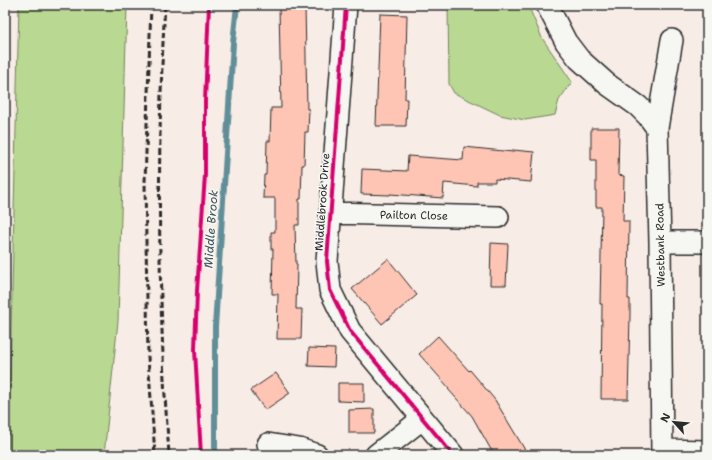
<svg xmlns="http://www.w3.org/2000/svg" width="712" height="460" font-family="'Shantell Sans',sans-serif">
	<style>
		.green { fill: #b9d891; stroke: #72825e }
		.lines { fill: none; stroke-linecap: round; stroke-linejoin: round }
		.stream { stroke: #608f99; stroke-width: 6 }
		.building { fill: #fec5b4; stroke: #2b2b2b }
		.minor-casing { stroke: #2b2b2b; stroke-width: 24 }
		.minor { stroke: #f6f6f2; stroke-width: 21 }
		.rail { stroke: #2b2b2b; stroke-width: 3; stroke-dasharray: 6 3; stroke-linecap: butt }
		.cycleway-casing { stroke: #f6f6f2; stroke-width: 6 }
		.cycleway { stroke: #d6006c; stroke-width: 4 }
		.labels { text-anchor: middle; stroke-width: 3.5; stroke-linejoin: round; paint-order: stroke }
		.street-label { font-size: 11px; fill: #2b2b2b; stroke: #f6f6f2 }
		.water-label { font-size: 12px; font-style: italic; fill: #415459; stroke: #f6f6f2 }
	</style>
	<rect width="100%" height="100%" fill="#f8ece6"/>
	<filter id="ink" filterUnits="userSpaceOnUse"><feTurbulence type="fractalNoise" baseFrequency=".025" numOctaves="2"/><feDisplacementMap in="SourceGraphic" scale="8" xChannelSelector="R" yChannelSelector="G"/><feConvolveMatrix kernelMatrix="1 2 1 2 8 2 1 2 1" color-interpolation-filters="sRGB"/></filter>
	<g filter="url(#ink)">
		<path class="green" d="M 19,5 L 127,5 L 118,321 L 104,455 L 8,455 Z
			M 448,5 L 528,5 L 542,38 L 572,82 L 559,100 L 555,115 L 525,120 L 500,115 L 454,93 L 449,84 Z"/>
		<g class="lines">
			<path class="stream" d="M 215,455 L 215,327 L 233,43 L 237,5"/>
		</g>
		<path class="building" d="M 305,5 L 307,109 L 309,109 L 308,132 L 305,132 L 304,165 L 302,165 L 301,199 L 299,199 L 299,225 L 295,225 L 296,264 L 297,264 L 296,309 L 302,309 L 301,339 L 277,339 L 278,294 L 272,294 L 273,249 L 271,249 L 271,232 L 275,232 L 275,198 L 263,198 L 264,175 L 266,175 L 267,141 L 270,141 L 271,108 L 281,108 L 279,6 Z
			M 380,14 L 407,15 L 405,99 L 407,99 L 406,126 L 376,126 Z
			M 591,128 L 619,128 L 618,175 L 624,176 L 623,221 L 629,221 L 628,299 L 630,299 L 630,315 L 628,399 L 601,399 L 602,304 L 600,304 L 602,207 L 596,207 L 596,160 L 591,160 Z
			M 464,147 L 513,152 L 513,150 L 534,152 L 531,182 L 495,179 L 495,182 L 477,182 L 477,186 L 444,183 L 443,198 L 390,194 L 390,195 L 361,194 L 362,169 L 407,171 L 408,156 L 463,160 Z
			M 491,243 L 508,244 L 506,285 L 490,285 Z
			M 388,259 L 417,295 L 382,324 L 352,289 Z
			M 438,336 L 469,371 L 470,370 L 495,400 L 528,455 L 494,455 L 472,416 L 448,389 L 449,388 L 419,354 Z
			M 309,348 L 335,349 L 334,367 L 308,366 Z
			M 276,373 L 290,393 L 265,410 L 251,390 Z
			M 338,383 L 364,383 L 364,402 L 338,401 Z
			M 374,409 L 374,433 L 349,433 L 349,410 Z"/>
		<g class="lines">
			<defs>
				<path id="minor" d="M 346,5 L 327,261 L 330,290 L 350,331 L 453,455
					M 547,5 L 566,42 L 579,59 L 607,84 L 638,106 L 648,116 L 657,128
					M 330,213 L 498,217
					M 660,242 L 707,242
					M 268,444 L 299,449 L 317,455
					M 662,450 L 707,451
					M 376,455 L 422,419
					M 662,455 L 660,242 L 657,128 L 672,40"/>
			</defs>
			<use href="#minor" class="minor-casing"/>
			<use href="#minor" class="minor"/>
			<path class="rail" d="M 151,5 L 145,182 L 148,357 L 155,455
				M 165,5 C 158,122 158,239 163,355 C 164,389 167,422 169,455"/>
			<defs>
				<path id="cycleway" d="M 346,5 L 327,261 L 330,290 L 350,331 L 453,455
					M 201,455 L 195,350 L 197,291 L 205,175 L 205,101 L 209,5"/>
			</defs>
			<use href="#cycleway" class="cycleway-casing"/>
			<use href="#cycleway" class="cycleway"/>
		</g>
	</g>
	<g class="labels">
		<g class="street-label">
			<text transform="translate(322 202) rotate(-86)" y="4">Middlebrook Drive</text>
			<text transform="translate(414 215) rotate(1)" y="4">Pailton Close</text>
			<text transform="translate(660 245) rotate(-91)" y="4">Westbank Road</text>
		</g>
		<g class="water-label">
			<text transform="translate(211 229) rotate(-86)" y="4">Middle Brook</text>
		</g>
	</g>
	<rect width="712" height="460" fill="none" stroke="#f6f6f2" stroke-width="20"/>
	<rect x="10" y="10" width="692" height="440" fill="none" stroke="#2b2b2b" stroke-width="1.5" filter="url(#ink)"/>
	<g transform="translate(674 422) rotate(297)" stroke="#f6f6f2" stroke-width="3" paint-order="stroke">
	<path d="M0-3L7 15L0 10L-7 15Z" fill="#2b2b2b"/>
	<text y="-6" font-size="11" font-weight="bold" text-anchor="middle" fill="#2b2b2b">N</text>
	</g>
</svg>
